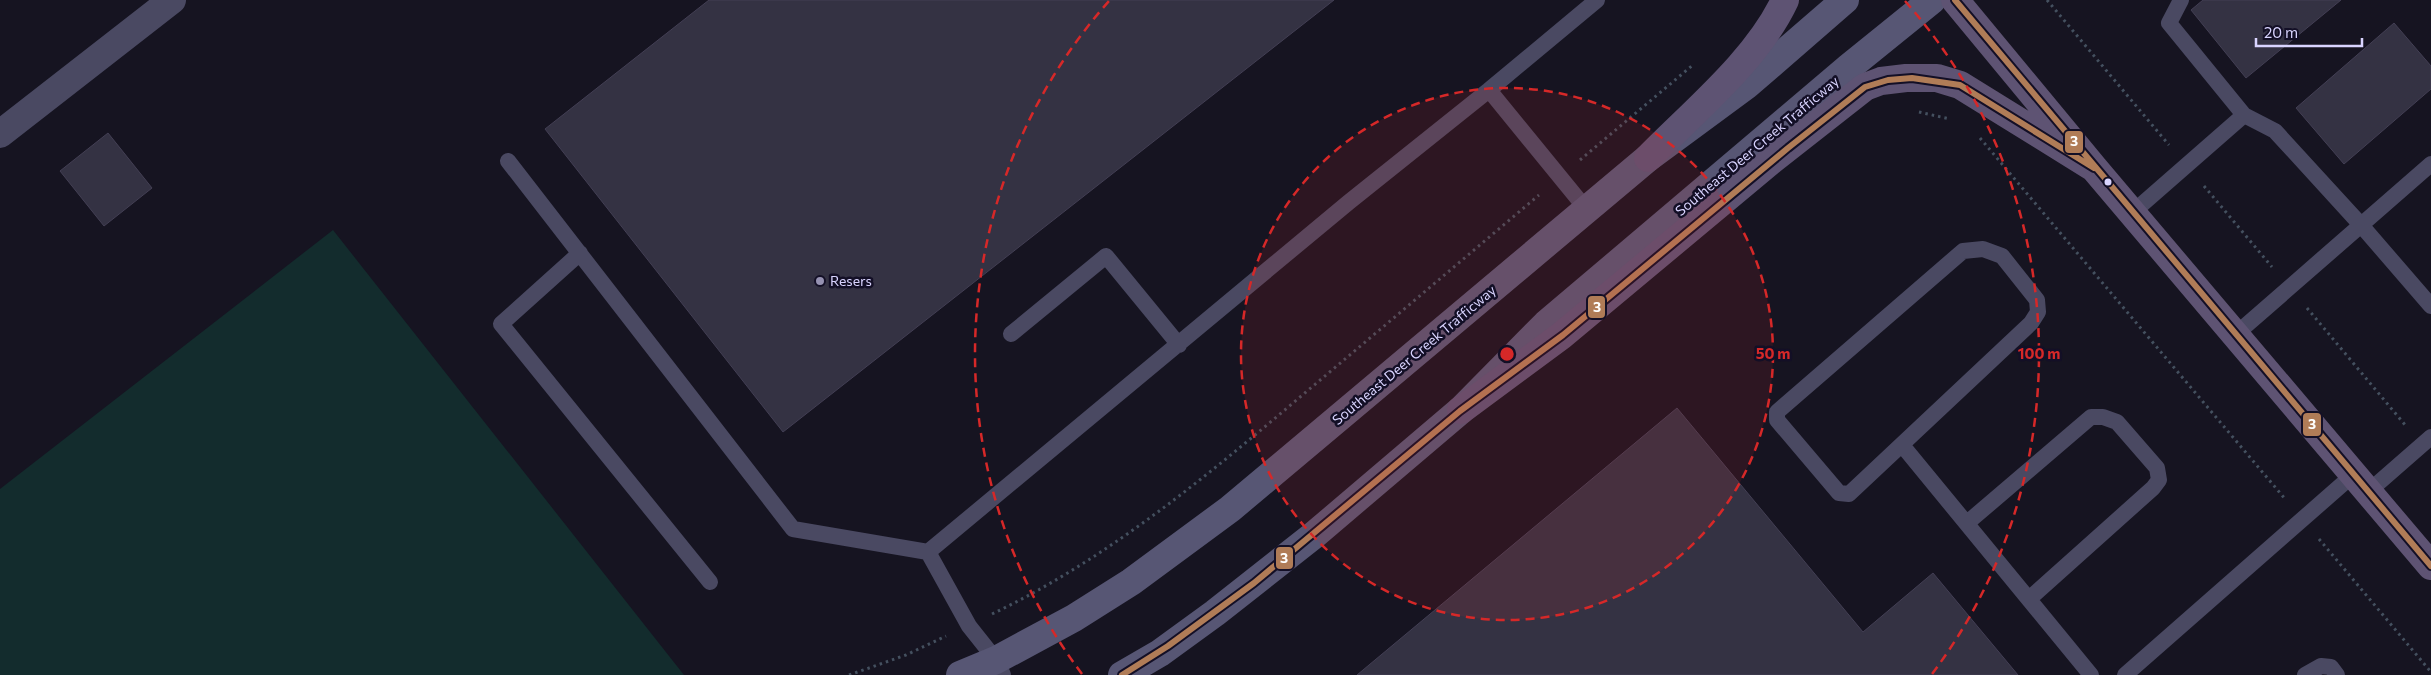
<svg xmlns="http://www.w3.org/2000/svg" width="2431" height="675" font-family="Commissioner,sans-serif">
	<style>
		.green { fill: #132c2d }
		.building { fill: #343243; stroke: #433f54 }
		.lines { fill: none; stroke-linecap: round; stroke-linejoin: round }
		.path { stroke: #44505f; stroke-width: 3; stroke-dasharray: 2.5 4; stroke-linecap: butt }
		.lane { stroke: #4a4962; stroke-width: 16 }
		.street { stroke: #4a4962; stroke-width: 28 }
		.secondary { stroke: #575674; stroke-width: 28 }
		.primary { stroke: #5e5373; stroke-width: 28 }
		.bus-1-casing { stroke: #130f26; stroke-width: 10 }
		.bus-1 { stroke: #b07c57; stroke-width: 6 }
		.ring { fill: none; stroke: #d62828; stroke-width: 2.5; stroke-dasharray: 9 6 }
		.bus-dot { fill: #d9d4ff; stroke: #130f26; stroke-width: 2 }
		.poi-dot { fill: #9591b1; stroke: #130f26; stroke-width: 2 }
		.labels { text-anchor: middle; stroke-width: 5; stroke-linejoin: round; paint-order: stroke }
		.street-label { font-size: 14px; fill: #d9d4ff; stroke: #130f26 }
		.poi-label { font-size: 14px; fill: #d9d4ff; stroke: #130f26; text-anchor: start }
		.centre { fill: #d62828; stroke: #130f26; stroke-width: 2.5 }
		.ring-label { font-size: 15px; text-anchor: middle; font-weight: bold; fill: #d62828; stroke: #130f26; stroke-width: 5; stroke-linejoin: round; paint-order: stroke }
		.line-badge { stroke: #130f26; stroke-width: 2 }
		.badge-label { font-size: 14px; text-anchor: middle; font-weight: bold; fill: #fff }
	</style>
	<rect width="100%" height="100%" fill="#161421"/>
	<path class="green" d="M 333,230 L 684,675 L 0,675 L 0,489 Z"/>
	<path class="building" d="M 709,0 L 1334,0 L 783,432 L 545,129 Z
		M 2203,0 L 2341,0 L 2246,78 L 2191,10 Z
		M 2394,23 L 2431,66 L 2431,89 L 2344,164 L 2296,108 Z
		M 108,133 L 152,188 L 104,226 L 60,171 Z
		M 1677,408 L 1863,632 L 1933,573 L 2018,675 L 1357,675 Z"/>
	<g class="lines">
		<path class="path" d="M 2047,0 L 2169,145
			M 1919,112 L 1950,119
			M 1980,138 L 2286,500
			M 1580,160 L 1694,64
			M 2204,186 L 2272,267
			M 2307,308 L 2406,426
			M 2319,539 L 2431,672
			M 992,614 C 1109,558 1207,476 1306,392 C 1383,327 1461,261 1539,195
			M 849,675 L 906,655 L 946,636"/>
		<path class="lane" d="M 1489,90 L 1597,0
			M 2244,115 L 2275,131 L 2361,225 L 2431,306
			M 508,161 L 793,529 L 928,552
			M 2132,213 L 2244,115 L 2169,23 L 2181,0
			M 1983,249 L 2002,256 L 2037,300 L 2038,312 L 2031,323 L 1849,494 L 1839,493 L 1777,420 L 1777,412 L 1963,251 Z
			M 580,253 L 501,324 L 710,582
			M 1011,334 L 1106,256 L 1179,345
			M 2235,335 L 2431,164
			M 1902,445 L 2091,675
			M 2368,492 L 2431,437
			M 1967,523 L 2091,417 L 2103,417 L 2117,422 L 2157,468 L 2159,480 L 2153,488 L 2029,599
			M 1003,675 L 996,660 L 969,626 L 928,552 L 1349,202 L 1489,90 L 1587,210
			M 2125,675 L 2354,474
			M 2305,675 L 2321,666 L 2331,667 L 2337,675"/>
		<path class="street" d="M 0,134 L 172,0"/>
		<path class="secondary" d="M 960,675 L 996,660 L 1074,618 L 1131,582 L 1230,509 L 1648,158 L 1747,85 L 1845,0
			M 1122,675 L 1160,653 L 1215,613 L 1314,535 L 1461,410 L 1546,324 L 1848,68 L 1932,0"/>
		<path class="primary" d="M 1955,0 L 2094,168 L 2431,566
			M 1648,158 C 1694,111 1757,60 1785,0
			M 1461,410 L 1561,336 L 1772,160 L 1865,87 L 1881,81 L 1906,78 L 1937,78 L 1960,85 L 2094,168"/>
		<defs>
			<path id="bus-1" d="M 1955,0 L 2431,566
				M 1122,675 L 1168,646 L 1254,583 L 1460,411 L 1563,335 L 1788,148 L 1865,87 L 1888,80 L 1912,78 L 1960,85 L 2094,168"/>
		</defs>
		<use href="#bus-1" class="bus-1-casing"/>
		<use href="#bus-1" class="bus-1"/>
	</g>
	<circle cx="1507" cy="354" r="266" fill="#d62828" fill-opacity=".12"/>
	<g class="ring">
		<circle cx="1507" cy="354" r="266"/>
		<path d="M1082 674A532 532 0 0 1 1109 1M1905 1A532 532 0 0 1 1932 674"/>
	</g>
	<circle class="bus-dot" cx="2108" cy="182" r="4.5"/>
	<circle class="poi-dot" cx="820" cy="281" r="5"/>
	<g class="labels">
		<g class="street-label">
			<text transform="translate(1757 146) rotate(-40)" y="5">Southeast Deer Creek Trafficway</text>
			<text transform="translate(1414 355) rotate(-40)" y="5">Southeast Deer Creek Trafficway</text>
		</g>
		<g class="poi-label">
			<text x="830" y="286">Resers</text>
		</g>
	</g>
	<circle cx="1507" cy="354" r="8" class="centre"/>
	<g class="ring-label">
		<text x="1773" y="359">50 m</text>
		<text x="2039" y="359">100 m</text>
	</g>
	<g class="line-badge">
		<rect x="2064" y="130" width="20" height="24" rx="5" fill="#b07c57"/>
		<rect x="1587" y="295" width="19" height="24" rx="5" fill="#b07c57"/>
		<rect x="2302" y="412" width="20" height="25" rx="5" fill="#b07c57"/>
		<rect x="1275" y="546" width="19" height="24" rx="5" fill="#b07c57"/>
	</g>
	<g class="badge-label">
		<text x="2074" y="146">3</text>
		<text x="1597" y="312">3</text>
		<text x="2312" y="429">3</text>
		<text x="1284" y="563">3</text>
	</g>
	<path d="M2256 38v8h106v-8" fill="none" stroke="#d9d4ff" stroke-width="2.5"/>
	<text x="2264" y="38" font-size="15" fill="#d9d4ff" stroke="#130f26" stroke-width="4" paint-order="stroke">20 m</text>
</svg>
